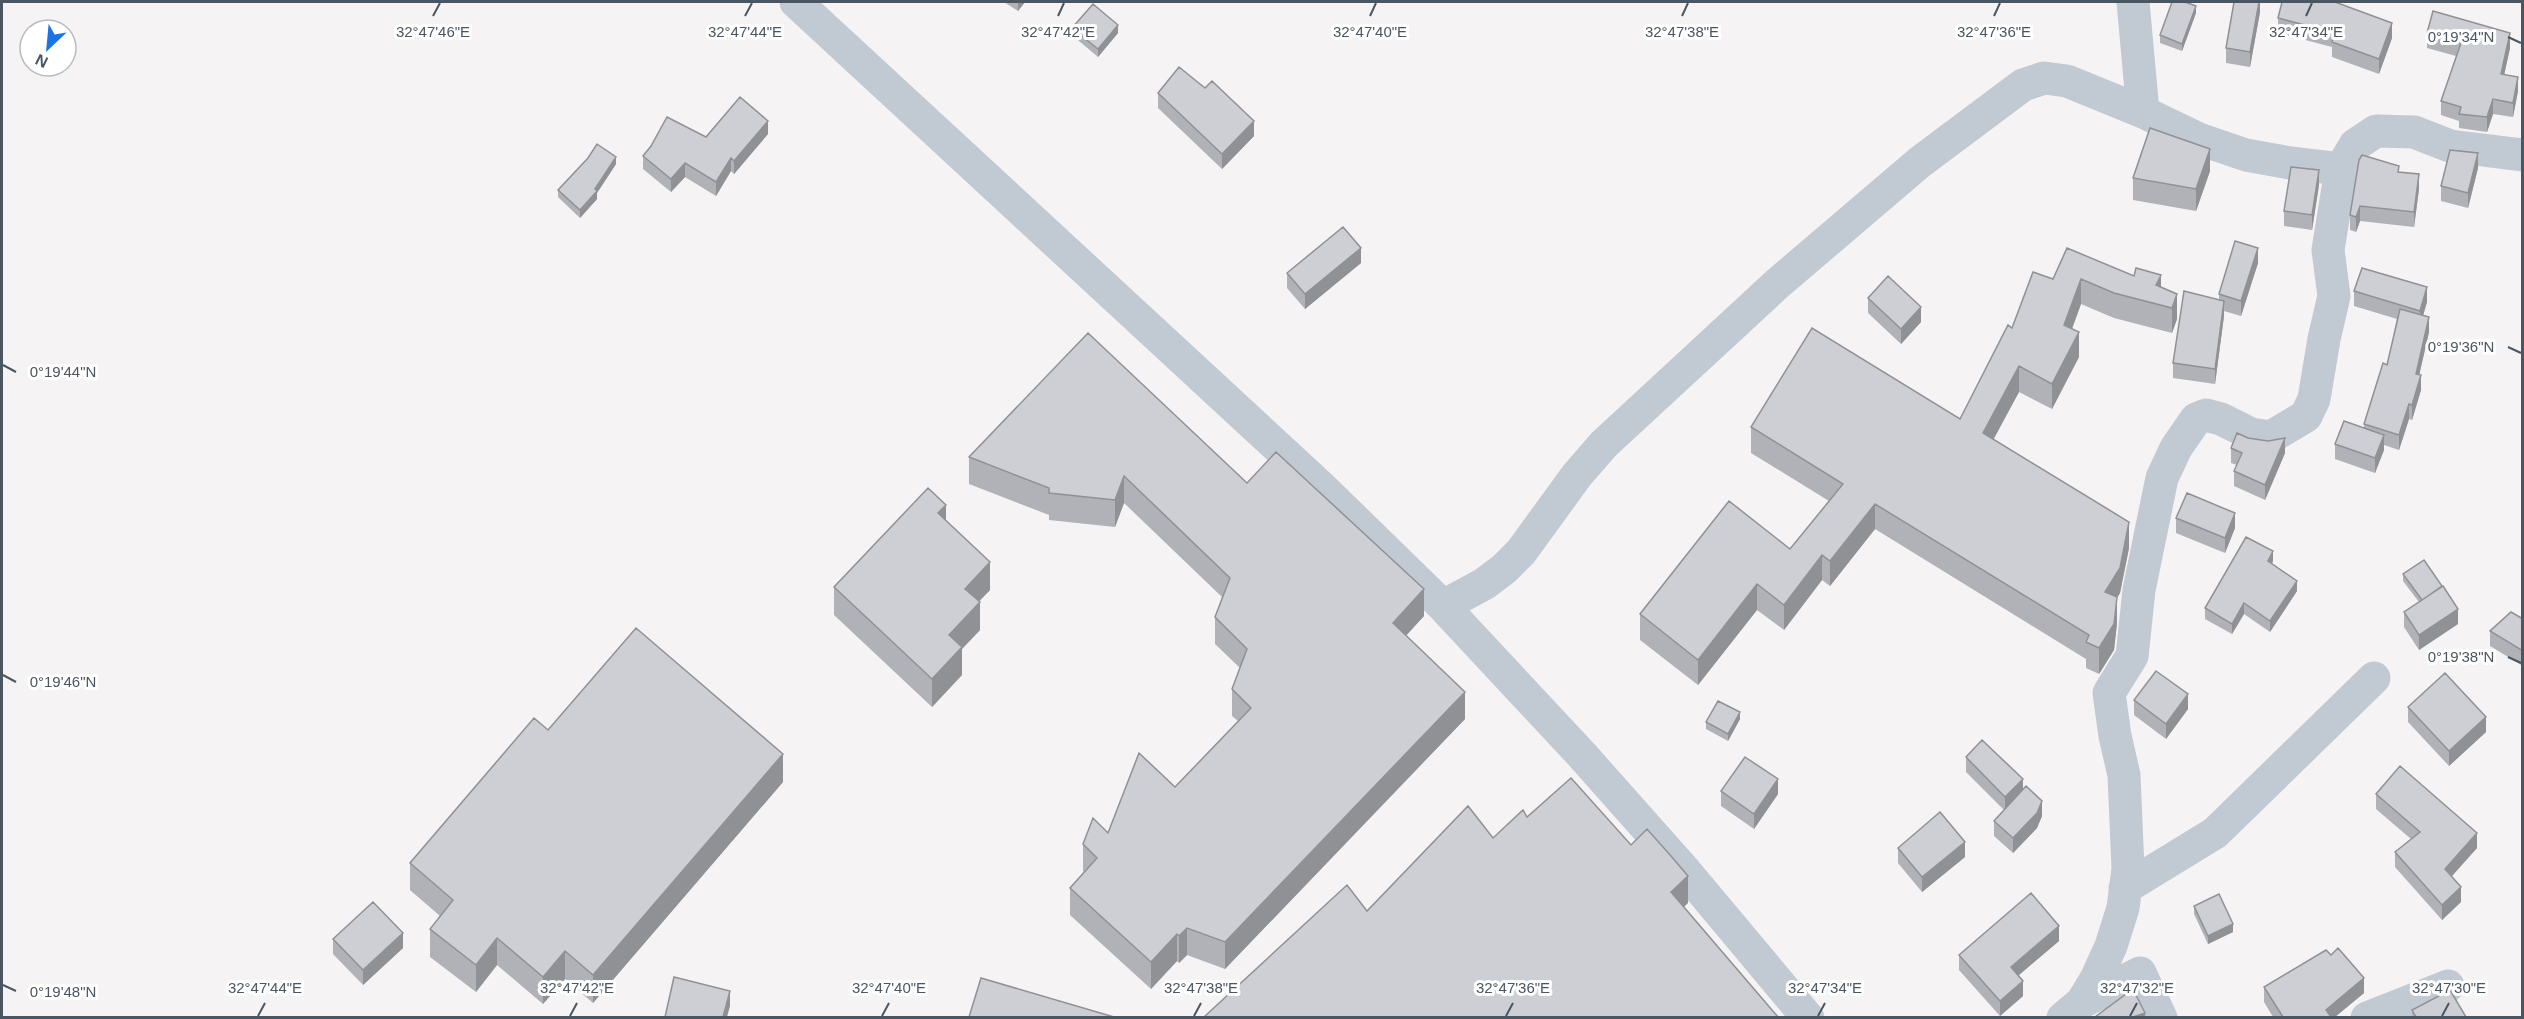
<svg xmlns="http://www.w3.org/2000/svg" width="2524" height="1019" font-family="Helvetica,sans-serif">
	<style>
		.lines { fill: none; stroke-linecap: round; stroke-linejoin: round }
		.minor { stroke: #c1cad2; stroke-width: 33 }
		.wall { fill: #b0b2b7 }
		.shaded-wall { fill: #909195 }
		.building { fill: #cdcfd5; stroke: #909195; stroke-width: 1.5 }
		.ticks { fill: none; stroke: #4a5661; stroke-width: 2 }
		.ticks-label { font-size: 15px; text-anchor: middle; fill: #4a5661; stroke: #fff; stroke-width: 6; stroke-linejoin: round; paint-order: stroke }
	</style>
	<rect width="100%" height="100%" fill="#f5f3f3"/>
	<g class="lines">
		<path class="minor" d="M 796,2 L 1321,487 L 1443,606 L 1582,755 L 1685,871 L 1808,1018
			M 2133,2 L 2143,112
			M 1443,606 L 1484,584 L 1504,569 L 1521,552 L 1577,475 L 1604,444 L 1777,284 L 1920,162 L 2023,85 L 2044,78 L 2067,81 L 2143,112 L 2199,139 L 2246,155 L 2290,163 L 2341,169 L 2355,145 L 2376,131 L 2414,132 L 2450,146 L 2522,155
			M 2125,888 L 2215,833 L 2374,678
			M 2082,1002 L 2140,973 L 2161,1018
			M 2063,1018 L 2082,1002 L 2096,979 L 2111,946 L 2123,908 L 2128,869 L 2124,775 L 2115,736 L 2109,693 L 2132,656 L 2139,590 L 2162,478 L 2176,448 L 2196,419 L 2206,415 L 2221,419 L 2251,434 L 2271,437 L 2306,416 L 2314,399 L 2324,339 L 2334,296 L 2328,250 L 2341,169
			M 2367,1018 L 2448,986"/>
	</g>
	<path class="wall" d="M 1004,2 L 1025,2 L 1018,11 Z
		M 2260,2 L 2260,12 L 2250,67 L 2226,63 L 2226,48 Z
		M 2196,13 L 2182,51 L 2160,43 L 2160,35 Z
		M 2278,18 L 2392,38 L 2379,74 L 2332,57 L 2332,47 L 2278,33 Z
		M 1072,28 L 1118,33 L 1098,57 L 1072,35 Z
		M 2427,33 L 2510,48 L 2504,75 L 2518,91 L 2513,117 L 2493,114 L 2487,132 L 2459,128 L 2459,121 L 2441,115 L 2441,101 L 2456,56 L 2427,48 Z
		M 1158,93 L 1254,136 L 1222,169 L 1158,108 Z
		M 768,134 L 734,174 L 731,171 L 716,196 L 685,177 L 671,192 L 643,169 L 643,156 L 706,137 Z
		M 616,164 L 597,193 L 597,199 L 580,218 L 558,197 L 558,190 Z
		M 2478,168 L 2468,208 L 2441,201 L 2441,186 Z
		M 2210,171 L 2196,211 L 2133,200 L 2133,178 Z
		M 2399,172 L 2419,189 L 2414,227 L 2360,221 L 2356,232 L 2350,230 L 2350,215 Z
		M 2319,185 L 2312,230 L 2284,226 L 2284,211 Z
		M 2067,248 L 2177,294 L 2177,319 L 2172,333 L 2114,318 L 2081,304 L 2072,329 L 2079,357 L 2052,409 L 2019,392 L 1993,439 L 2129,548 L 2120,593 L 2117,598 L 2117,623 L 2114,650 L 2099,674 L 2086,668 L 2086,659 L 1875,529 L 1830,586 L 1822,580 L 1784,630 L 1757,610 L 1698,685 L 1640,640 L 1640,614 L 1790,549 L 1829,501 L 1751,453 L 1751,427 L 1960,419 L 2012,328 L 2053,279 Z
		M 1361,263 L 1305,309 L 1287,288 L 1287,273 Z
		M 2258,263 L 2241,316 L 2224,311 L 2224,316 L 2215,384 L 2173,378 L 2173,363 L 2219,300 L 2219,294 Z
		M 2354,291 L 2427,302 L 2423,315 L 2429,332 L 2419,375 L 2421,390 L 2412,420 L 2409,419 L 2399,450 L 2384,445 L 2384,450 L 2375,473 L 2335,459 L 2335,444 L 2364,428 L 2364,424 L 2387,365 L 2397,319 L 2354,306 Z
		M 1868,298 L 1921,322 L 1901,344 L 1868,313 Z
		M 2231,448 L 2285,453 L 2265,500 L 2234,486 L 2234,471 L 2237,465 L 2231,463 Z
		M 969,457 L 1247,483 L 1424,616 L 1406,635 L 1465,719 L 1225,969 L 1187,955 L 1179,963 L 1177,961 L 1151,989 L 1070,915 L 1070,888 L 1084,872 L 1083,871 L 1083,844 L 1108,833 L 1175,787 L 1238,721 L 1232,716 L 1232,689 L 1240,668 L 1215,644 L 1215,617 L 1222,597 L 1124,503 L 1115,527 L 1049,520 L 1049,515 L 969,484 Z
		M 2176,518 L 2235,528 L 2225,553 L 2176,533 Z
		M 946,521 L 990,590 L 979,601 L 980,630 L 962,649 L 962,675 L 932,707 L 834,615 L 834,587 Z
		M 2273,561 L 2272,564 L 2297,591 L 2270,632 L 2244,614 L 2232,634 L 2205,619 L 2205,608 Z
		M 2403,574 L 2458,624 L 2419,650 L 2404,627 L 2404,612 L 2419,602 L 2403,581 Z
		M 2523,619 L 2523,666 L 2490,646 L 2490,631 Z
		M 2134,700 L 2188,709 L 2166,739 L 2134,715 Z
		M 2408,707 L 2486,732 L 2449,766 L 2408,722 Z
		M 1740,719 L 1728,741 L 1706,729 L 1706,722 Z
		M 548,730 L 783,782 L 593,1003 L 565,979 L 543,1004 L 497,965 L 476,992 L 430,957 L 430,929 L 440,916 L 410,890 L 410,863 Z
		M 1966,757 L 2023,789 L 2042,816 L 2037,828 L 2013,853 L 1994,836 L 1994,821 L 2004,810 L 1966,772 Z
		M 1721,791 L 1778,794 L 1754,829 L 1721,806 Z
		M 2376,794 L 2477,848 L 2451,876 L 2461,902 L 2442,920 L 2395,867 L 2395,852 L 2411,839 L 2376,809 Z
		M 1898,848 L 1965,857 L 1922,892 L 1898,863 Z
		M 2194,906 L 2233,932 L 2208,944 L 2194,914 Z
		M 333,939 L 403,948 L 363,985 L 333,954 Z
		M 2059,941 L 2018,975 L 2023,996 L 2000,1016 L 1959,970 L 1959,955 Z
		M 2264,987 L 2364,993 L 2335,1017 L 2273,1017 L 2264,1002 Z
		M 2412,1010 L 2466,1017 L 2412,1017 Z"/>
	<path class="shaded-wall" d="M 1018,2 L 1025,2 L 1018,11 Z
		M 2259,2 L 2260,2 L 2260,12 L 2250,67 L 2250,52 Z
		M 2196,6 L 2196,13 L 2182,51 L 2182,44 Z
		M 2392,23 L 2392,38 L 2379,74 L 2379,59 Z
		M 1118,25 L 1118,33 L 1098,57 L 1098,49 Z
		M 2510,33 L 2510,48 L 2501,89 L 2501,74 Z
		M 2518,77 L 2518,91 L 2513,117 L 2513,103 Z
		M 2493,99 L 2493,114 L 2487,132 L 2487,117 Z
		M 768,121 L 768,134 L 734,174 L 734,161 Z
		M 1254,121 L 1254,136 L 1222,169 L 1222,154 Z
		M 2210,149 L 2210,171 L 2196,211 L 2196,189 Z
		M 2478,153 L 2478,168 L 2468,208 L 2468,193 Z
		M 616,157 L 616,164 L 597,193 L 597,199 L 580,218 L 580,210 L 595,189 Z
		M 731,158 L 731,171 L 716,196 L 716,182 Z
		M 685,163 L 685,177 L 671,192 L 671,179 Z
		M 2319,170 L 2319,185 L 2312,230 L 2312,215 Z
		M 2419,174 L 2419,189 L 2414,227 L 2414,212 Z
		M 2360,206 L 2360,221 L 2356,232 L 2356,217 Z
		M 1361,248 L 1361,263 L 1305,309 L 1305,294 Z
		M 2258,248 L 2258,263 L 2241,316 L 2241,301 Z
		M 2161,275 L 2161,300 L 2156,285 Z
		M 2081,279 L 2081,304 L 2064,350 L 2064,325 Z
		M 2427,287 L 2427,302 L 2420,326 L 2420,311 Z
		M 2177,294 L 2177,319 L 2172,333 L 2172,308 Z
		M 2224,301 L 2224,316 L 2215,384 L 2215,369 Z
		M 1921,307 L 1921,322 L 1901,344 L 1901,329 Z
		M 2429,317 L 2429,332 L 2416,389 L 2416,374 Z
		M 2079,332 L 2079,357 L 2052,409 L 2052,384 Z
		M 2019,366 L 2019,392 L 1983,459 L 1983,433 Z
		M 2421,375 L 2421,390 L 2412,420 L 2412,405 Z
		M 2409,404 L 2409,419 L 2399,450 L 2399,435 Z
		M 2384,435 L 2384,450 L 2375,473 L 2375,458 Z
		M 2285,438 L 2285,453 L 2265,500 L 2265,485 Z
		M 1124,476 L 1124,503 L 1115,527 L 1115,500 Z
		M 1875,504 L 1875,529 L 1830,586 L 1830,561 Z
		M 946,505 L 946,533 L 938,513 Z
		M 2235,513 L 2235,528 L 2225,553 L 2225,538 Z
		M 2129,522 L 2129,548 L 2120,593 L 2117,598 L 2117,623 L 2114,650 L 2099,674 L 2099,648 L 2105,592 Z
		M 2273,551 L 2273,561 L 2268,572 L 2268,561 Z
		M 1822,555 L 1822,580 L 1784,630 L 1784,605 Z
		M 990,562 L 990,590 L 965,616 L 965,589 Z
		M 2297,581 L 2297,591 L 2270,632 L 2270,621 Z
		M 1757,584 L 1757,610 L 1698,685 L 1698,660 Z
		M 1424,589 L 1424,616 L 1393,650 L 1393,623 Z
		M 980,602 L 980,630 L 962,649 L 962,675 L 932,707 L 932,679 L 949,635 Z
		M 2244,603 L 2244,614 L 2232,634 L 2232,624 Z
		M 2458,609 L 2458,624 L 2419,650 L 2419,635 Z
		M 1465,692 L 1465,719 L 1225,969 L 1225,942 Z
		M 2188,694 L 2188,709 L 2166,739 L 2166,724 Z
		M 1740,712 L 1740,719 L 1728,741 L 1728,734 Z
		M 2486,717 L 2486,732 L 2449,766 L 2449,751 Z
		M 783,754 L 783,782 L 593,1003 L 593,975 Z
		M 1778,779 L 1778,794 L 1754,829 L 1754,814 Z
		M 2023,779 L 2023,794 L 2005,812 L 2005,797 Z
		M 2042,801 L 2042,816 L 2037,828 L 2013,853 L 2013,838 Z
		M 2477,833 L 2477,848 L 2445,884 L 2445,869 Z
		M 1965,842 L 1965,857 L 1922,892 L 1922,877 Z
		M 1688,876 L 1688,903 L 1671,920 L 1671,892 Z
		M 2461,887 L 2461,902 L 2442,920 L 2442,905 Z
		M 2233,924 L 2233,932 L 2208,944 L 2208,936 Z
		M 2059,926 L 2059,941 L 2011,982 L 2011,967 Z
		M 1187,928 L 1187,955 L 1179,963 L 1179,936 Z
		M 403,933 L 403,948 L 363,985 L 363,970 Z
		M 1177,934 L 1177,961 L 1151,989 L 1151,962 Z
		M 497,938 L 497,965 L 476,992 L 476,965 Z
		M 565,951 L 565,979 L 543,1004 L 543,977 Z
		M 2364,978 L 2364,993 L 2335,1017 L 2326,1017 L 2326,1010 Z
		M 2023,981 L 2023,996 L 2000,1016 L 2000,1001 Z
		M 730,991 L 730,1006 L 727,1017 L 723,1017 Z
		M 2145,1013 L 2145,1017 L 2133,1017 Z"/>
	<path class="building" d="M 2172,2 L 2185,2 L 2196,6 L 2182,44 L 2160,35 Z
		M 2234,2 L 2259,2 L 2250,52 L 2226,48 Z
		M 2282,2 L 2335,2 L 2392,23 L 2379,59 L 2332,42 L 2335,33 L 2278,18 Z
		M 1093,4 L 1118,25 L 1098,49 L 1072,28 Z
		M 2433,11 L 2510,33 L 2501,74 L 2518,77 L 2513,103 L 2493,99 L 2487,117 L 2459,114 L 2461,107 L 2441,101 L 2461,43 L 2427,33 Z
		M 1179,67 L 1205,88 L 1212,81 L 1254,121 L 1222,154 L 1158,93 Z
		M 740,97 L 768,121 L 734,161 L 731,158 L 716,182 L 685,163 L 671,179 L 643,156 L 651,146 L 667,117 L 706,137 Z
		M 2150,128 L 2210,149 L 2196,189 L 2133,178 Z
		M 597,144 L 616,157 L 595,189 L 597,191 L 580,210 L 558,190 L 588,158 Z
		M 2450,150 L 2478,153 L 2468,193 L 2441,186 Z
		M 2362,155 L 2399,166 L 2398,172 L 2419,174 L 2414,212 L 2360,206 L 2356,217 L 2350,215 L 2359,160 Z
		M 2291,167 L 2319,170 L 2312,215 L 2284,211 Z
		M 1343,227 L 1361,248 L 1305,294 L 1287,273 Z
		M 2235,241 L 2258,248 L 2241,301 L 2219,294 Z
		M 2067,248 L 2134,276 L 2136,268 L 2161,275 L 2156,285 L 2177,294 L 2172,308 L 2114,293 L 2081,279 L 2064,325 L 2079,332 L 2052,384 L 2019,366 L 1983,433 L 2129,522 L 2120,568 L 2105,592 L 2117,597 L 2114,624 L 2099,648 L 2086,642 L 2089,635 L 1875,504 L 1830,561 L 1822,555 L 1784,605 L 1757,584 L 1698,660 L 1640,614 L 1729,501 L 1790,549 L 1843,484 L 1751,427 L 1812,328 L 1960,419 L 2008,325 L 2012,328 L 2033,272 L 2053,279 Z
		M 2362,268 L 2427,287 L 2420,311 L 2354,291 Z
		M 1888,276 L 1921,307 L 1901,329 L 1868,298 Z
		M 2184,291 L 2224,301 L 2215,369 L 2173,363 Z
		M 2400,309 L 2429,317 L 2416,374 L 2421,375 L 2412,405 L 2409,404 L 2399,435 L 2364,424 L 2383,363 L 2387,365 Z
		M 1088,333 L 1247,483 L 1276,452 L 1424,589 L 1393,623 L 1465,692 L 1225,942 L 1187,928 L 1179,936 L 1177,934 L 1151,962 L 1070,888 L 1097,858 L 1083,844 L 1093,818 L 1108,833 L 1139,753 L 1175,787 L 1251,708 L 1232,689 L 1247,649 L 1215,617 L 1230,578 L 1124,476 L 1115,500 L 1049,493 L 1049,488 L 969,457 Z
		M 2344,421 L 2384,435 L 2375,458 L 2335,444 Z
		M 2237,433 L 2248,438 L 2268,441 L 2285,438 L 2265,485 L 2234,471 L 2242,453 L 2231,448 Z
		M 928,488 L 946,505 L 938,513 L 990,562 L 965,589 L 980,602 L 949,635 L 962,647 L 932,679 L 834,587 Z
		M 2187,493 L 2235,513 L 2225,538 L 2176,518 Z
		M 2246,537 L 2273,551 L 2268,561 L 2297,581 L 2270,621 L 2244,603 L 2232,624 L 2205,608 Z
		M 2424,560 L 2442,586 L 2422,600 L 2403,574 Z
		M 2443,586 L 2458,609 L 2419,635 L 2404,612 Z
		M 2511,612 L 2523,619 L 2523,651 L 2490,631 Z
		M 636,628 L 783,754 L 593,975 L 565,951 L 543,977 L 497,938 L 476,965 L 430,929 L 453,900 L 410,863 L 534,718 L 548,730 Z
		M 2156,671 L 2188,694 L 2166,724 L 2134,700 Z
		M 2445,673 L 2486,717 L 2449,751 L 2408,707 Z
		M 1718,701 L 1740,712 L 1728,734 L 1706,722 Z
		M 1982,740 L 2023,779 L 2005,797 L 1966,757 Z
		M 1745,757 L 1778,779 L 1754,814 L 1721,791 Z
		M 2400,766 L 2477,833 L 2445,869 L 2461,887 L 2442,905 L 2395,852 L 2420,832 L 2376,794 Z
		M 1571,778 L 1631,845 L 1647,829 L 1671,856 L 1688,876 L 1671,892 L 1778,1017 L 1204,1017 L 1347,885 L 1367,911 L 1468,806 L 1493,838 L 1523,810 L 1527,817 Z
		M 2026,786 L 2042,801 L 2037,813 L 2013,838 L 1994,821 Z
		M 1940,812 L 1965,842 L 1922,877 L 1898,848 Z
		M 2031,893 L 2059,926 L 2011,967 L 2023,981 L 2000,1001 L 1959,955 Z
		M 2219,894 L 2233,924 L 2208,936 L 2194,906 Z
		M 373,902 L 403,933 L 363,970 L 333,939 Z
		M 2338,948 L 2364,978 L 2326,1010 L 2331,1017 L 2283,1017 L 2264,987 L 2326,950 L 2331,955 Z
		M 674,977 L 730,991 L 723,1017 L 665,1017 Z
		M 981,978 L 1114,1017 L 969,1017 Z
		M 2133,989 L 2145,1013 L 2133,1017 L 2095,1017 Z
		M 2450,990 L 2466,1017 L 2416,1017 L 2412,1010 Z"/>
	<path class="ticks" d="M 433,16 L 440,3M 745,16 L 752,3M 1058,16 L 1064,3M 1370,16 L 1376,3M 1682,16 L 1688,3M 1994,16 L 2000,3M 2306,16 L 2312,3M 2508,37 L 2521,43M 2508,347 L 2521,353M 3,365 L 16,372M 2508,657 L 2521,663M 3,675 L 16,682M 3,985 L 16,991M 258,1016 L 265,1003M 570,1016 L 577,1003M 882,1016 L 889,1003M 1194,1016 L 1201,1003M 1506,1016 L 1513,1003M 1818,1016 L 1825,1003M 2130,1016 L 2137,1003M 2442,1016 L 2449,1003"/>
	<g class="ticks-label">
		<text x="433" y="37">32°47'46"E</text>
		<text x="745" y="37">32°47'44"E</text>
		<text x="1058" y="37">32°47'42"E</text>
		<text x="1370" y="37">32°47'40"E</text>
		<text x="1682" y="37">32°47'38"E</text>
		<text x="1994" y="37">32°47'36"E</text>
		<text x="2306" y="37">32°47'34"E</text>
		<text x="2461" y="42">0°19'34"N</text>
		<text x="2461" y="352">0°19'36"N</text>
		<text x="63" y="377">0°19'44"N</text>
		<text x="2461" y="662">0°19'38"N</text>
		<text x="63" y="687">0°19'46"N</text>
		<text x="265" y="993">32°47'44"E</text>
		<text x="577" y="993">32°47'42"E</text>
		<text x="889" y="993">32°47'40"E</text>
		<text x="1201" y="993">32°47'38"E</text>
		<text x="1513" y="993">32°47'36"E</text>
		<text x="1825" y="993">32°47'34"E</text>
		<text x="2137" y="993">32°47'32"E</text>
		<text x="2449" y="993">32°47'30"E</text>
		<text x="63" y="997">0°19'48"N</text>
	</g>
	<rect width="2524" height="1019" fill="none" stroke="#4a5661" stroke-width="6"/>
	<g transform="translate(48 48) rotate(206)"><circle r="28" fill="#ffffff" stroke="#b7bbc0" stroke-width="1.5"/>
	<path d="M0-4.5L10 22L0 15L-10 22Z" fill="#1a73e8"/>
	<text y="-9" font-size="16" font-weight="bold" text-anchor="middle" fill="#4a5661">N</text>
	</g>
</svg>
